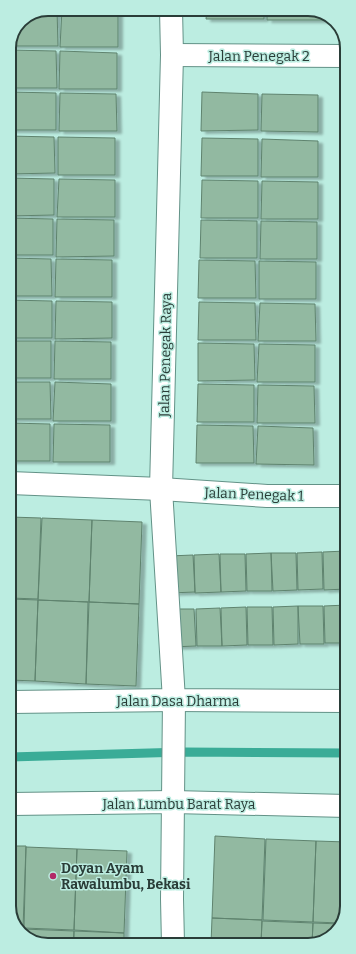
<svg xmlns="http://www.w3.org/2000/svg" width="356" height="954" font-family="Bitter,serif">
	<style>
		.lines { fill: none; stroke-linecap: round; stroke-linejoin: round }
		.stream { stroke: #3aac97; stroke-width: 9 }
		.building { fill: #92b9a1; stroke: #5f836e; filter: url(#shadow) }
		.minor-casing { stroke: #639287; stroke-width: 24 }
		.tertiary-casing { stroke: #639287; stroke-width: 24 }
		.minor { stroke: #fff; stroke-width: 22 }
		.tertiary { stroke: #fff; stroke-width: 22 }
		.poi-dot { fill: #b22867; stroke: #bcede1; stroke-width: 1.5 }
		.labels { text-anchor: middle; stroke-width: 3; stroke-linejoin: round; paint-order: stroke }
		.street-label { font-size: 14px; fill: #2a3d38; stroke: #bcede1 }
		.poi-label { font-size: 14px; font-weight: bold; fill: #2a3d38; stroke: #bcede1; text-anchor: start }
		.rim { fill: none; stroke: #2a3d38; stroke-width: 2 }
	</style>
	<defs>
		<filter id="shadow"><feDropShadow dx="4.5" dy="2.5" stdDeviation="1" flood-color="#0004"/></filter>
	</defs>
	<rect width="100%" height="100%" fill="#bcede1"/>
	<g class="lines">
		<path class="stream" d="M 10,757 L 184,752 L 347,753"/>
	</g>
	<path class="building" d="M 48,9 L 57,9 L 58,46 L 9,46 L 21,20 Z
		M 62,9 L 118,10 L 118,47 L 60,47 Z
		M 207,9 L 264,9 L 264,19 L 206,19 Z
		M 267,9 L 310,9 L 324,15 L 324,20 L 267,20 Z
		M 9,50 L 56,51 L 57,88 L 9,88 Z
		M 60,51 L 117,53 L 117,89 L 59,89 Z
		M 9,92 L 56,93 L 56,130 L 9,130 Z
		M 202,92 L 258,94 L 258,130 L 201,131 Z
		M 60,93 L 116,94 L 117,131 L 59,131 Z
		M 262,94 L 318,95 L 318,132 L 261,131 Z
		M 9,136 L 54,137 L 55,173 L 9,174 Z
		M 58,137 L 115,138 L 115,175 L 58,175 Z
		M 202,138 L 258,139 L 258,176 L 201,176 Z
		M 262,139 L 318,141 L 318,177 L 261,177 Z
		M 9,178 L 54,179 L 54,215 L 9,216 Z
		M 59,179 L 115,180 L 115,217 L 57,217 Z
		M 202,180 L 258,181 L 258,218 L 201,218 Z
		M 262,181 L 318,182 L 318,219 L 261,219 Z
		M 9,218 L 53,219 L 53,255 L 9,255 Z
		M 57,219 L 114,220 L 114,256 L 56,257 Z
		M 201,220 L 257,221 L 257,258 L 200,258 Z
		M 261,221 L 317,222 L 317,259 L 260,259 Z
		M 9,258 L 51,259 L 52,296 L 9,296 Z
		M 56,259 L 112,260 L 112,297 L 55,297 Z
		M 199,260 L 255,261 L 256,298 L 198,298 Z
		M 259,261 L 316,262 L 316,299 L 259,299 Z
		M 9,300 L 52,301 L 52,338 L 10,338 Z
		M 56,301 L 112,302 L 112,338 L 55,339 Z
		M 199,302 L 255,303 L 256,340 L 198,340 Z
		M 260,303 L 315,304 L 316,341 L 258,341 Z
		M 10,341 L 51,341 L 51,378 L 10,378 Z
		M 55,341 L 111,342 L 111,379 L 54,379 Z
		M 198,343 L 254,344 L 255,380 L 198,381 Z
		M 259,344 L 315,345 L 315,382 L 257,382 Z
		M 10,382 L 50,382 L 51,419 L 10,419 Z
		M 55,382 L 111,384 L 111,421 L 53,421 Z
		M 198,384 L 254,385 L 254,422 L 197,422 Z
		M 258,385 L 314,386 L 315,423 L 257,423 Z
		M 10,423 L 50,424 L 50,461 L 10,461 Z
		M 54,424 L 110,425 L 110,462 L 53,462 Z
		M 197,425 L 253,426 L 254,463 L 196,463 Z
		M 258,426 L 313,428 L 314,465 L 256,464 Z
		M 10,517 L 41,518 L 38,599 L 10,598 Z
		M 42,518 L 92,520 L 89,602 L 38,600 Z
		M 92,520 L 142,522 L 139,604 L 89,602 Z
		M 346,551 L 346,589 L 324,590 L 323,552 Z
		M 322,552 L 323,589 L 298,590 L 297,553 Z
		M 271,553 L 296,553 L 297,590 L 273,591 Z
		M 271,553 L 272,591 L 247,591 L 246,554 Z
		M 219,554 L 221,592 L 195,593 L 194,555 Z
		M 220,554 L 245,554 L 246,591 L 221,592 Z
		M 193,555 L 195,592 L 170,593 L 169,556 Z
		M 10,599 L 38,600 L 35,681 L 10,680 Z
		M 38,600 L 88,602 L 86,684 L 35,681 Z
		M 89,602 L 139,604 L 136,686 L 86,684 Z
		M 347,605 L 347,643 L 325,643 L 324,606 Z
		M 298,606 L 298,644 L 274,645 L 273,607 Z
		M 298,606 L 323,606 L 324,644 L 300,644 Z
		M 246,607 L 247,645 L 222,646 L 221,608 Z
		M 247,607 L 272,607 L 273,645 L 248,645 Z
		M 220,608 L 222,646 L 197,646 L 196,609 Z
		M 170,609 L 194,609 L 196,646 L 171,647 Z
		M 215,836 L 265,839 L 262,920 L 212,918 Z
		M 266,839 L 316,841 L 313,922 L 263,920 Z
		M 316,841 L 347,842 L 347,906 L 341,923 L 313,922 Z
		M 10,846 L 26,846 L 23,928 L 18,928 L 10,916 Z
		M 26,847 L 77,849 L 74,930 L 24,928 Z
		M 77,849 L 127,851 L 124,933 L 74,930 Z
		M 212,918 L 262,920 L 261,944 L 211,944 Z
		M 262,921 L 313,923 L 312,944 L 261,944 Z
		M 313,923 L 341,924 L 339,930 L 318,944 L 312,944 Z
		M 23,929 L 74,931 L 73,945 L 46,945 L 23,936 Z
		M 74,931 L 124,933 L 124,945 L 74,945 Z"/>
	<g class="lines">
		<defs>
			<path id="minor" d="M 172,55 L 346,56
				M 10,483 L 161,489 L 267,496 L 346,496
				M 173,944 L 172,899 L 174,700"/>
			<path id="tertiary" d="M 171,9 L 172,55 L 161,489 L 174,700
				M 10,702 L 174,700 L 347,701
				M 10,804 L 173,802 L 347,806"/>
		</defs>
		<use href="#minor" class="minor-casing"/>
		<use href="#tertiary" class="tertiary-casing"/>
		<use href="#minor" class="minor"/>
		<use href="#tertiary" class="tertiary"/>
	</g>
	<circle class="poi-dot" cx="53" cy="876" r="4"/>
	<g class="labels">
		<g class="street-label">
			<text x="259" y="61">Jalan Penegak 2</text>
			<text transform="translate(165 355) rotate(-89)" y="5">Jalan Penegak Raya</text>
			<text transform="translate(254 494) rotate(2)" y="5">Jalan Penegak 1</text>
			<text x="178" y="706">Jalan Dasa Dharma</text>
			<text x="179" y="809">Jalan Lumbu Barat Raya</text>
		</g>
		<g class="poi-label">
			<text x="61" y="873">Doyan Ayam<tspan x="61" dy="16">Rawalumbu, Bekasi</tspan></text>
		</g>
	</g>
	<path d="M0 0H356V954H0ZM48 16H308A32 32 0 0 1 340 48V906A32 32 0 0 1 308 938H48A32 32 0 0 1 16 906V48A32 32 0 0 1 48 16Z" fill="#bcede1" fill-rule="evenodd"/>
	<path class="rim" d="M48 16H308A32 32 0 0 1 340 48V906A32 32 0 0 1 308 938H48A32 32 0 0 1 16 906V48A32 32 0 0 1 48 16Z"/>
</svg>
